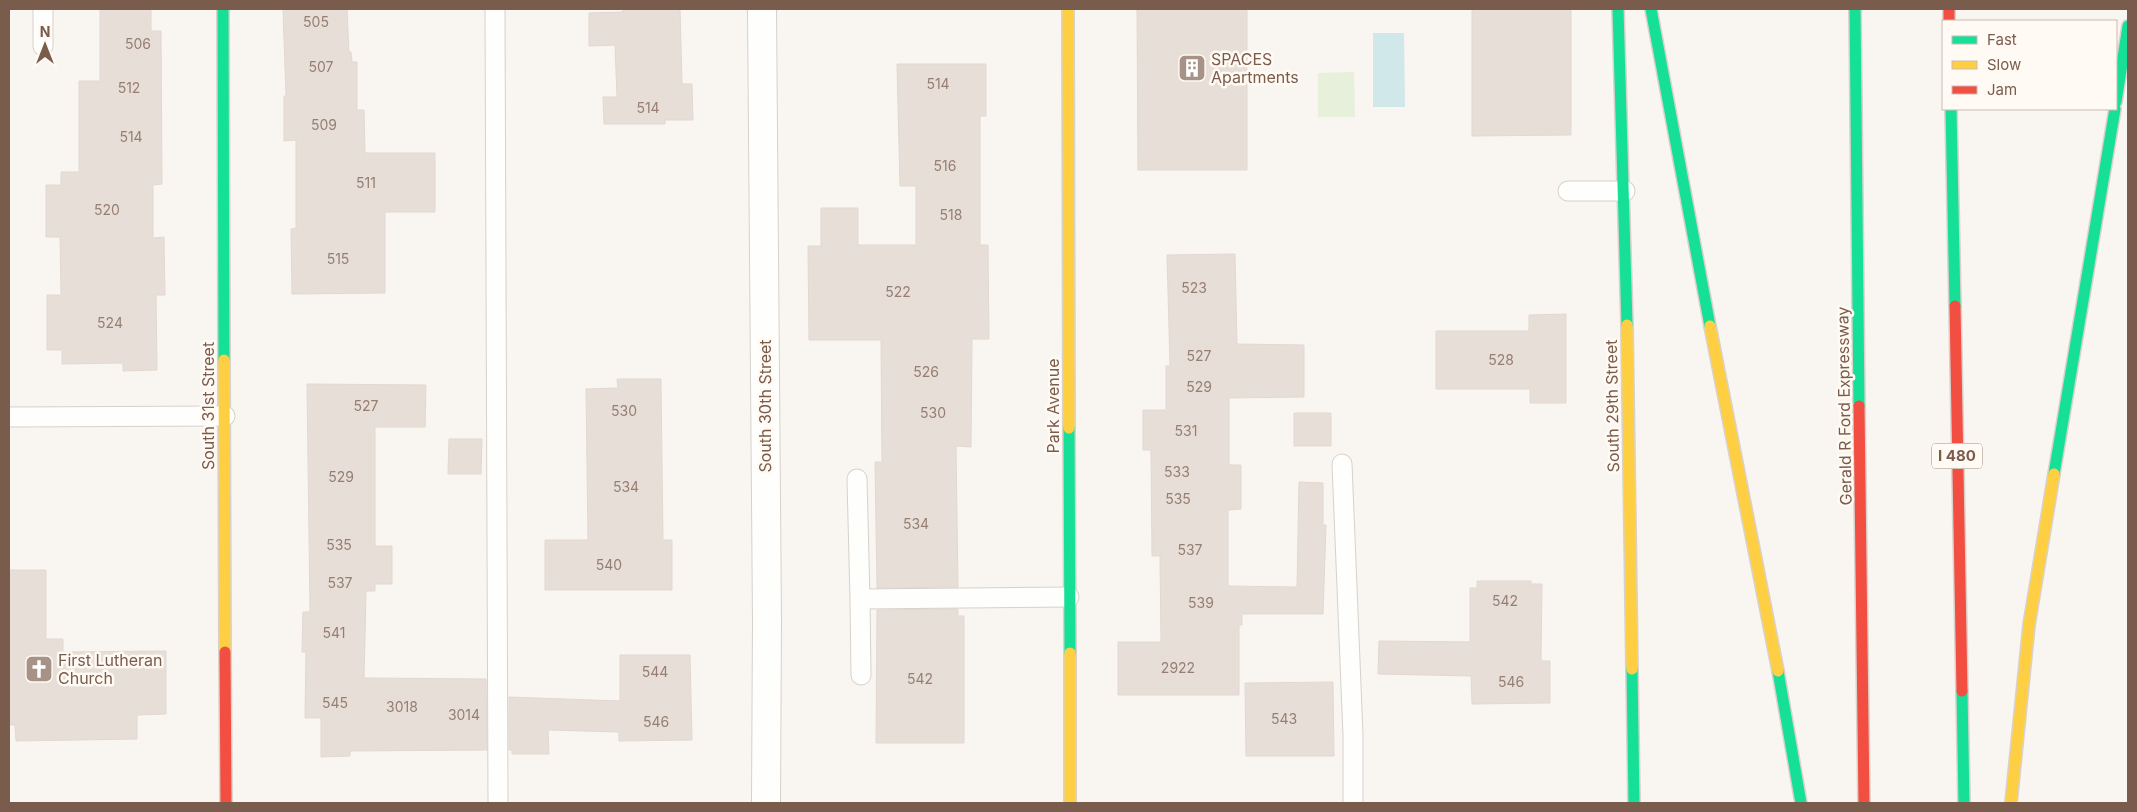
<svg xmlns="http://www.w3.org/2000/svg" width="2137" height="812" font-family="Inter,sans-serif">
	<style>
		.green { fill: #e7f0db }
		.water { fill: #d0e8ea }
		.building { fill: #e6ded7; stroke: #e2d8d2 }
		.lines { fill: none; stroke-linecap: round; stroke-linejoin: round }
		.lane-casing { stroke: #d7d1cb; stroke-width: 21 }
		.street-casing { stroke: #d7d1cb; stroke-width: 30 }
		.fast-casing { stroke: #d9d2cb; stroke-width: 14 }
		.slow-casing { stroke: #d9d2cb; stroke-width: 14 }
		.jam-casing { stroke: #d9d2cb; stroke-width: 14 }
		.lane { stroke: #fefefd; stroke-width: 19 }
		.street { stroke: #fefefd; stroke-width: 28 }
		.fast { stroke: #16e098; stroke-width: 11 }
		.slow { stroke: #ffcf43; stroke-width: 11 }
		.jam { stroke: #f24e42; stroke-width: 11 }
		.labels { text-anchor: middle; stroke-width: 5; stroke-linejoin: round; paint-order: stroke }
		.number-label { font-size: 14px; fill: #977e72 }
		.shield { fill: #fffaf3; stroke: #a28b7f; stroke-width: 1 }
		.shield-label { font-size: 15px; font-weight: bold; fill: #7a5c4d }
		.poi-label { font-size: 16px; fill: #7a5c4d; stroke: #fffaf3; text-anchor: start }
		.street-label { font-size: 16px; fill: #7a5c4d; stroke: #fffaf3 }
	</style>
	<rect width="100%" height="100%" fill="#f9f5f0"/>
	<path class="green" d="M 1354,72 L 1355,117 L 1318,117 L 1318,73 Z"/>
	<path class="water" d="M 1373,33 L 1404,33 L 1405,107 L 1373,107 Z"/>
	<path class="building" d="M 100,9 L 151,9 L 151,31 L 161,31 L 162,184 L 153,185 L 153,238 L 164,237 L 165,295 L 156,295 L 157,370 L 123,371 L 123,363 L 62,364 L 62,350 L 47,350 L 47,295 L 61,295 L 60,237 L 46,237 L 46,185 L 61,185 L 61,172 L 79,172 L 79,81 L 100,81 Z
		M 283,9 L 347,9 L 349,52 L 351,52 L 352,62 L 357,62 L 357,110 L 364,110 L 365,153 L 435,153 L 435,212 L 385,212 L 385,293 L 292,294 L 291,229 L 296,228 L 296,140 L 284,141 L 284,96 L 286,96 Z
		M 623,9 L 680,9 L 682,84 L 692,84 L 693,120 L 665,120 L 665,124 L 604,124 L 603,97 L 617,97 L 615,45 L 589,46 L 589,13 L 623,12 Z
		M 1137,9 L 1247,9 L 1247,170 L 1138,170 Z
		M 1472,9 L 1571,9 L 1571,135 L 1472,136 Z
		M 897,64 L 986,64 L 986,116 L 980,116 L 980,245 L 988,245 L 989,339 L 972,339 L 971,447 L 956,446 L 958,587 L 877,588 L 875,462 L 882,462 L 881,340 L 809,340 L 808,246 L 821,246 L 821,208 L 858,208 L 858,245 L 916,245 L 916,186 L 900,186 Z
		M 1235,254 L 1237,344 L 1304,345 L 1304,397 L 1229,398 L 1229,465 L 1241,465 L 1241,509 L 1228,510 L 1228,586 L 1297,587 L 1299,482 L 1323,483 L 1323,525 L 1326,525 L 1323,614 L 1242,614 L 1242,625 L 1239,625 L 1239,695 L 1118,695 L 1118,642 L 1161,642 L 1160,556 L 1152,556 L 1151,450 L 1143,450 L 1143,410 L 1166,410 L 1166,366 L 1170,366 L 1167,255 Z
		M 1566,314 L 1566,403 L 1530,403 L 1530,389 L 1436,389 L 1436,331 L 1529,331 L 1529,315 Z
		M 617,379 L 661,379 L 663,540 L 672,540 L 672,590 L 545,590 L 545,540 L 588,540 L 586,389 L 618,388 Z
		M 307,384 L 426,385 L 425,427 L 375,427 L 375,546 L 392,546 L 392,584 L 375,584 L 375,591 L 366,591 L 364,678 L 486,679 L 487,750 L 350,751 L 350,756 L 321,757 L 321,718 L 305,718 L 306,652 L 302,652 L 303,612 L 310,612 Z
		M 1294,413 L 1331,413 L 1331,446 L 1294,446 Z
		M 449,439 L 482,439 L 481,474 L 448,474 Z
		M 9,570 L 46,570 L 46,639 L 63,639 L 63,652 L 166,651 L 166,714 L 137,715 L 137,739 L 16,741 L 15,725 L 9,725 Z
		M 1477,581 L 1531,581 L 1531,584 L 1542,584 L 1541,661 L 1550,661 L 1550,703 L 1472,704 L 1471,676 L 1378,674 L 1379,641 L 1470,642 L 1470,588 L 1477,588 Z
		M 958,609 L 958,616 L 964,616 L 964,743 L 876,743 L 877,610 Z
		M 620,655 L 690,655 L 692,740 L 619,741 L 619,732 L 548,730 L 549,754 L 512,754 L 512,750 L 509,750 L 509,697 L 620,701 Z
		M 1333,682 L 1334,756 L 1246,756 L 1245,683 Z"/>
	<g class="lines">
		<defs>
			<path id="lane" d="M 495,9 L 498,803
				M 43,46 L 43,9
				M 1568,191 L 1625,191
				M 9,417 L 225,416
				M 1342,464 L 1353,735 L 1353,803
				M 857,479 L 860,599
				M 861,675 L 860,599 L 1069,597"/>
			<path id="street" d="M 762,9 L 767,621 L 766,803"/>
			<path id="fast" d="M 223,9 L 224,360
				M 1618,9 L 1627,325
				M 1651,9 L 1710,326
				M 1855,9 L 1859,406
				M 2116,102 L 2128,26
				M 1951,109 L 1955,306
				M 1069,428 L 1070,653
				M 2054,474 L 2115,109
				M 1632,669 L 1634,803
				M 1778,671 L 1801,803
				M 1962,691 L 1964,803"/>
			<path id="slow" d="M 1068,9 L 1069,428
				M 1627,325 L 1632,669
				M 1710,326 L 1778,671
				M 224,360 L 225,652
				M 1070,653 L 1070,803
				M 2011,803 L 2029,625 L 2054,474"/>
			<path id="jam" d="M 1949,9 L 1949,21
				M 1955,306 L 1962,691
				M 1859,406 L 1864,803
				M 225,652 L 226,803"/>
		</defs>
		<use href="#lane" class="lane-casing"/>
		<use href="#street" class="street-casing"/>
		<use href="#fast" class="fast-casing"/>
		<use href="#slow" class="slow-casing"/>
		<use href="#jam" class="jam-casing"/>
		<use href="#lane" class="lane"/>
		<use href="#street" class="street"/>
		<use href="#fast" class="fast"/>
		<use href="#slow" class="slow"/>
		<use href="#jam" class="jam"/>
	</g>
	<defs>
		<symbol id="building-square" viewBox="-11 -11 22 22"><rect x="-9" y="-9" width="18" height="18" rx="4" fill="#a69286" stroke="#fffaf3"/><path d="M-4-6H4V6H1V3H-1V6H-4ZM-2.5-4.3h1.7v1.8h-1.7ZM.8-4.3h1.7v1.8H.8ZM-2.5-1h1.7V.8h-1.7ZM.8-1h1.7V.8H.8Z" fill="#fff"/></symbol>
		<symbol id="church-square" viewBox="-11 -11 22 22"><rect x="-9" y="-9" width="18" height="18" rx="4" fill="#a69286" stroke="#fffaf3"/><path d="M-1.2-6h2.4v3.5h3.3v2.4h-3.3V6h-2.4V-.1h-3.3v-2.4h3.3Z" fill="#fff"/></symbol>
	</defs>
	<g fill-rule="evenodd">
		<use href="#building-square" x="1176" y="52" width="32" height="32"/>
		<use href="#church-square" x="23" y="653" width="32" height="32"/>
	</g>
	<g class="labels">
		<g class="number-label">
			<text x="316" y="27">505</text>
			<text x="138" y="49">506</text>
			<text x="321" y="72">507</text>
			<text x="938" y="89">514</text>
			<text x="129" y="93">512</text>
			<text x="648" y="113">514</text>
			<text x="324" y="130">509</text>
			<text x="131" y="142">514</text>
			<text x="945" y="171">516</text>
			<text x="366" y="188">511</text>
			<text x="107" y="215">520</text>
			<text x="951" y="220">518</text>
			<text x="338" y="264">515</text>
			<text x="1194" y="293">523</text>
			<text x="898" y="297">522</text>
			<text x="110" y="328">524</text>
			<text x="1199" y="361">527</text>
			<text x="1501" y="365">528</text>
			<text x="926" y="377">526</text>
			<text x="1199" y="392">529</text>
			<text x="366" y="411">527</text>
			<text x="624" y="416">530</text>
			<text x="933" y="418">530</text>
			<text x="1186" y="436">531</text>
			<text x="1177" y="477">533</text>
			<text x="341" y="482">529</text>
			<text x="626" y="492">534</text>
			<text x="1178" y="504">535</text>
			<text x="916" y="529">534</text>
			<text x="339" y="550">535</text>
			<text x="1190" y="555">537</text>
			<text x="609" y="570">540</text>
			<text x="340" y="588">537</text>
			<text x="1505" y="606">542</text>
			<text x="1201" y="608">539</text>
			<text x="334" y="638">541</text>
			<text x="1178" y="673">2922</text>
			<text x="655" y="677">544</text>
			<text x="920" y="684">542</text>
			<text x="1511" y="687">546</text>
			<text x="335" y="708">545</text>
			<text x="402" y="712">3018</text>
			<text x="464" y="720">3014</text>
			<text x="1284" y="724">543</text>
			<text x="656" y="727">546</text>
		</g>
		<rect class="shield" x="1932" y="443.5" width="50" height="25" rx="4"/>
		<g class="shield-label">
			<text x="1957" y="461">I 480</text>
		</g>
		<g class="poi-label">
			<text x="1211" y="65">SPACES<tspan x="1211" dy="18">Apartments</tspan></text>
			<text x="58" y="666">First Lutheran<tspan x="58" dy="18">Church</tspan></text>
		</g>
		<g class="street-label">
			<text transform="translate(208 406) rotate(-90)" y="6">South 31st Street</text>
			<text transform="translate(765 406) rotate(-90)" y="6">South 30th Street</text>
			<text transform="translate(1053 406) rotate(-90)" y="6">Park Avenue</text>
			<text transform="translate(1612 406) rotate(-91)" y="6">South 29th Street</text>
			<text transform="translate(1844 406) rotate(-91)" y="6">Gerald R Ford Expressway</text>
		</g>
	</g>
	<rect width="2137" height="812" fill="none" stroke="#7a5c4d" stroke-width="20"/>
	<rect x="1942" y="20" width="175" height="90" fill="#fffaf3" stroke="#cabbb1"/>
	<rect x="1952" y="36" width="25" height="8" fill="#16e098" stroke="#cabbb1"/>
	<text x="1987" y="45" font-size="15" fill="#7a5c4d">Fast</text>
	<rect x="1952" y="61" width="25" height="8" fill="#ffcf43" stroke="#cabbb1"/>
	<text x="1987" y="70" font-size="15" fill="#7a5c4d">Slow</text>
	<rect x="1952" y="86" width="25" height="8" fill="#f24e42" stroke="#cabbb1"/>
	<text x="1987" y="95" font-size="15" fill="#7a5c4d">Jam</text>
	<g transform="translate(45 45)" stroke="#fffaf3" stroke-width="4" paint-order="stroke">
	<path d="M0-4L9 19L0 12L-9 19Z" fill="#7a5c4d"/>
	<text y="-8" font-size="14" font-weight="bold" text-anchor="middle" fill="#7a5c4d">N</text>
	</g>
</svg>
